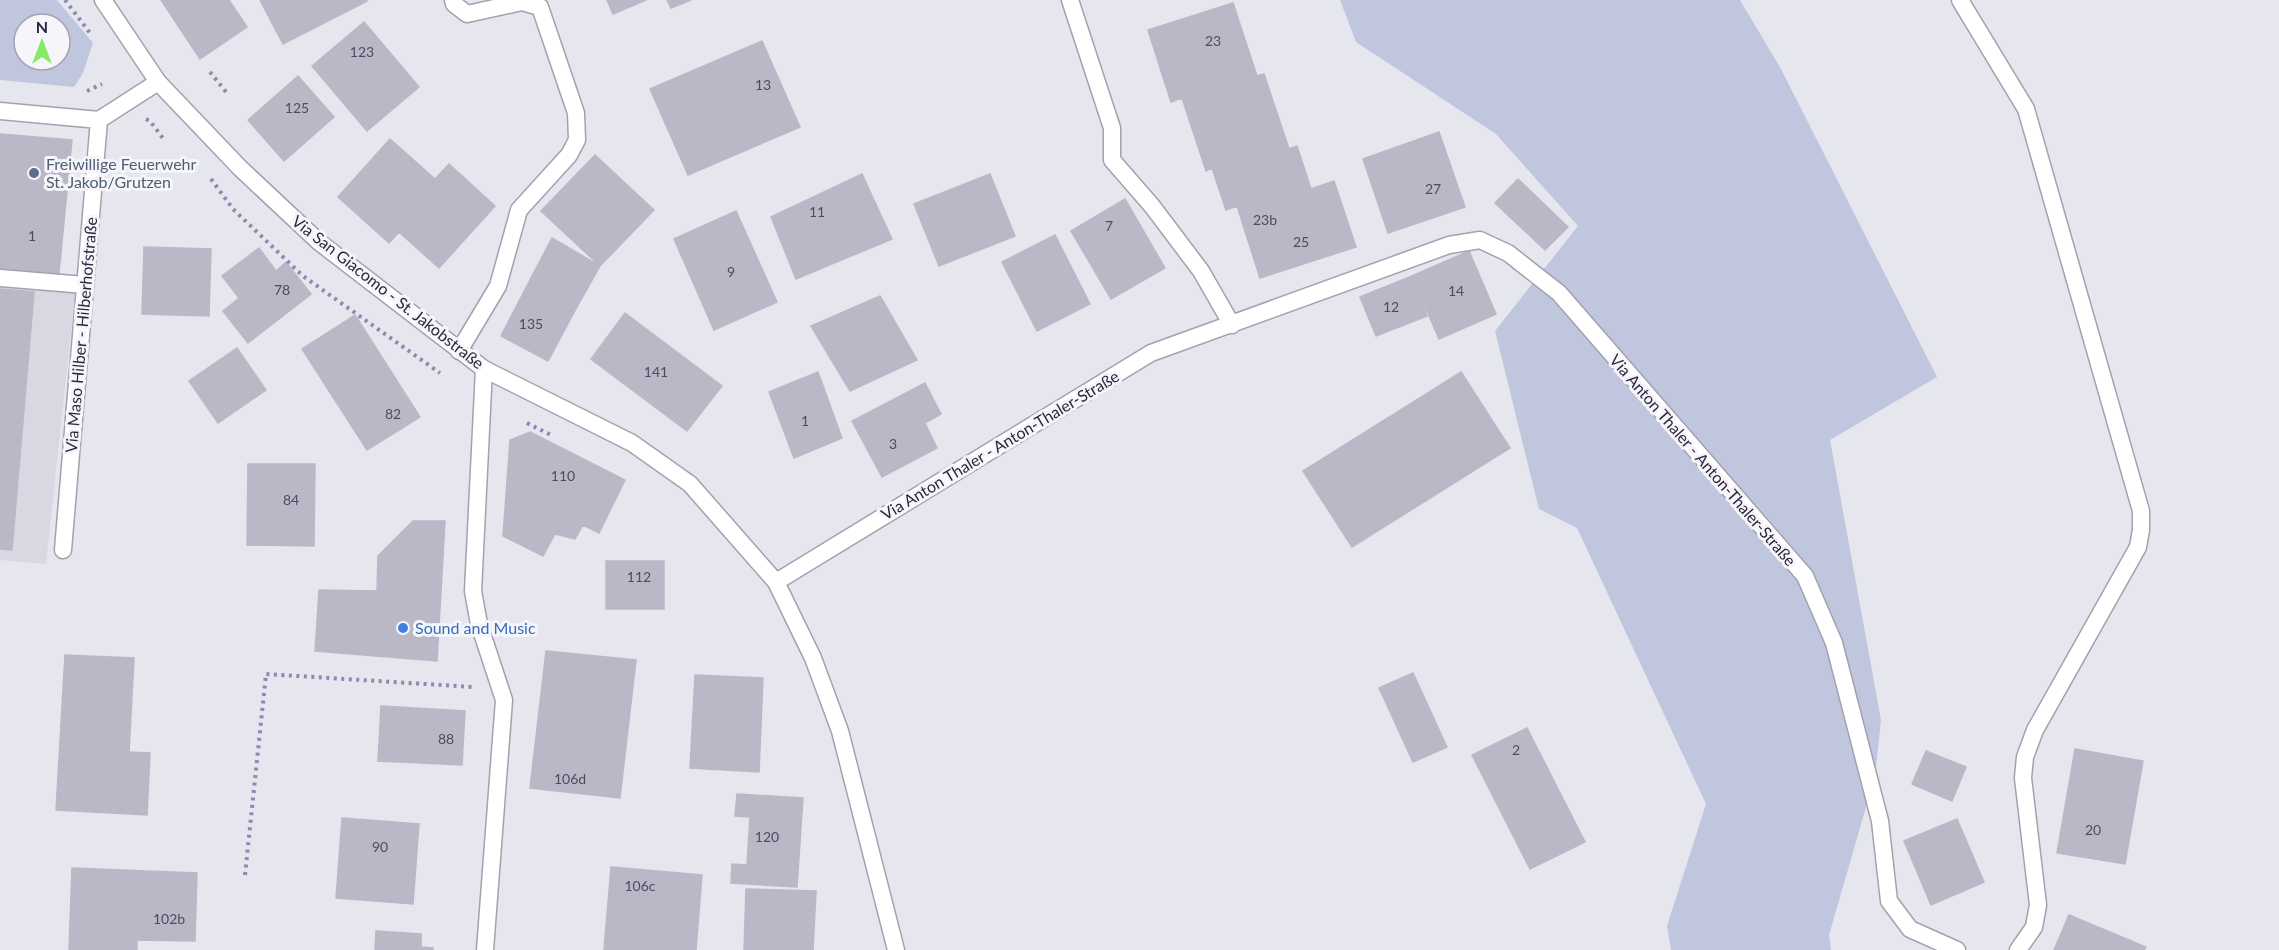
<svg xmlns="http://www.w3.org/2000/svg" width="2279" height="950" font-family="Lato,sans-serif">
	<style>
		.built { fill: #d8d7e2 }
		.green { fill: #c0c6dd; fill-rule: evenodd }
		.building { fill: #bab8c6; stroke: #bab8c7; stroke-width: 1.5 }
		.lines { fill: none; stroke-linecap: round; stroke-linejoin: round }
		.service-casing { stroke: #a3a1af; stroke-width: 19 }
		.minor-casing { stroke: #a3a1af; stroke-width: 19 }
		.tertiary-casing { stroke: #a3a1af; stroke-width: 19 }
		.path { stroke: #9088b0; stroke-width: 4; stroke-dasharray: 3 4.5; stroke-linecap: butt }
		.service { stroke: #fff; stroke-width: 16 }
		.minor { stroke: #fff; stroke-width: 16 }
		.tertiary { stroke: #fff; stroke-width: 16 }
		.service-dot { fill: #5c6f8a; stroke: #f6f6fa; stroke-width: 2 }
		.shop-dot { fill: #3f7fe0; stroke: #f6f6fa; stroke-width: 2 }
		.labels { text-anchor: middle; stroke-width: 6; stroke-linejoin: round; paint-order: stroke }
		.number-label { font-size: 14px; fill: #504a61 }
		.service-label { font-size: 16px; fill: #4e5e75; stroke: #f6f6fa; text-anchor: start }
		.street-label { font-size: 16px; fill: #2c253f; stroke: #f6f6fa }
		.shop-label { font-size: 16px; fill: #366cbe; stroke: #f6f6fa; text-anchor: start }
	</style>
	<rect width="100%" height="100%" fill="#e6e6ee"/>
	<path class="built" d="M 0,268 L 77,275 L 46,564 L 0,560 Z"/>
	<path class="green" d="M 0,0 L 57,0 L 93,43 L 83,73 L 74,87 L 0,80 ZM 24,24 L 60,24 L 60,60 L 24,60 Z
		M 1340,0 L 1740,0 L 1781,69 L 1937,377 L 1830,440 L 1881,720 L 1875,776 L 1829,935 L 1831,950 L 1671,950 L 1667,926 L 1706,804 L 1577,528 L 1539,509 L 1495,331 L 1578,226 L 1496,134 L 1356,42 Z"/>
	<path class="building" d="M 161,0 L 229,0 L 247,27 L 200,59 Z
		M 260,0 L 366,0 L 367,1 L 283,44 Z
		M 607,0 L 646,0 L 613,14 Z
		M 667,0 L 691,0 L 671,8 Z
		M 1233,3 L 1257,76 L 1264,74 L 1289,149 L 1297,146 L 1311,189 L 1334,181 L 1356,247 L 1260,278 L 1237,206 L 1226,210 L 1212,168 L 1206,171 L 1182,98 L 1171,102 L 1148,30 Z
		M 364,22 L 419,87 L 367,131 L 312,66 Z
		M 762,41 L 800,127 L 688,175 L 650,89 Z
		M 298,76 L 334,117 L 284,161 L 248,120 Z
		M 1439,132 L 1465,207 L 1388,233 L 1363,159 Z
		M 0,134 L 72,140 L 59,273 L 0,268 Z
		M 390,139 L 435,179 L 449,164 L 495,206 L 439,268 L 399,232 L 389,243 L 338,197 Z
		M 595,155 L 654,210 L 600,266 L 541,211 Z
		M 862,174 L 892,239 L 796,279 L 771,217 Z
		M 990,174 L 1015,236 L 939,266 L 914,204 Z
		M 1518,179 L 1568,227 L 1545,250 L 1495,203 Z
		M 1125,199 L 1165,268 L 1111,299 L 1071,231 Z
		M 736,211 L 777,302 L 714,330 L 674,239 Z
		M 1055,235 L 1090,304 L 1037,331 L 1002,262 Z
		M 552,238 L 600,266 L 578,305 L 530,280 Z
		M 144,247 L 211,249 L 209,316 L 142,314 Z
		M 259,248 L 276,271 L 286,262 L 311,294 L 248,343 L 223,311 L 239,298 L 222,276 Z
		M 1469,251 L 1496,314 L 1439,339 L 1412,276 Z
		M 1412,276 L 1427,316 L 1376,336 L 1360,297 Z
		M 530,280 L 578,305 L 548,361 L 501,336 Z
		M 0,289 L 34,292 L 12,550 L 0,549 Z
		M 880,296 L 917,360 L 850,391 L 811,326 Z
		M 625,313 L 722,386 L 687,431 L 591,359 Z
		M 355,315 L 420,417 L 367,450 L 302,349 Z
		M 237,348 L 266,390 L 218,423 L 189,381 Z
		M 818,372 L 842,438 L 794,458 L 769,392 Z
		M 1461,372 L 1510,448 L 1352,547 L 1303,471 Z
		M 925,383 L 941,414 L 925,423 L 937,448 L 882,477 L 852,421 Z
		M 530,432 L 625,480 L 599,533 L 583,525 L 575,539 L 555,534 L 543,556 L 503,536 L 510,440 Z
		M 248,464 L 315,464 L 314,546 L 247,545 Z
		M 413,521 L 445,521 L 437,661 L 315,651 L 319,590 L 377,591 L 378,556 Z
		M 606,561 L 664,561 L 664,609 L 606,609 Z
		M 546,651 L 636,660 L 620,798 L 530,788 Z
		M 65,655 L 134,658 L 129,752 L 150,753 L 147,815 L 56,810 Z
		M 1413,673 L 1447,747 L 1413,762 L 1379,688 Z
		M 695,675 L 763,678 L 759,772 L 690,768 Z
		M 381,706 L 465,711 L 462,765 L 378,761 Z
		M 1527,728 L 1585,842 L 1530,869 L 1472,755 Z
		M 2075,749 L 2143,761 L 2125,864 L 2057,853 Z
		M 1926,751 L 1966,767 L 1952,801 L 1912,784 Z
		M 737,794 L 803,798 L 797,887 L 731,883 L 732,864 L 747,865 L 750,817 L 735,816 Z
		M 342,818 L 419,824 L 413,904 L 336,898 Z
		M 1957,819 L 1984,882 L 1931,905 L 1904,841 Z
		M 611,867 L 702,875 L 696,950 L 604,950 Z
		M 72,868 L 197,873 L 195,941 L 137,940 L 137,950 L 69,950 Z
		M 746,889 L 816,891 L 813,950 L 744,950 Z
		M 2069,915 L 2146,947 L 2144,950 L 2054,950 Z
		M 376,931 L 421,934 L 421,947 L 433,948 L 433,950 L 375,950 Z"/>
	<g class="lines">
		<defs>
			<path id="service" d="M 453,0 L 454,4 L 467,14 L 522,2 L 540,7 L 576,113 L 577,140 L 569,155 L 519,210 L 498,286 L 459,351
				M 0,278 L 85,285"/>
			<path id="minor" d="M 1070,0 L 1112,128 L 1112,160 L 1152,206 L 1201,271 L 1232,325
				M 1960,0 L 2026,109 L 2141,511 L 2141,530 L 2138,547 L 2035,730 L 2025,757 L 2023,778 L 2038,905 L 2034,927 L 2018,950
				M 0,111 L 99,120 L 158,82
				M 484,369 L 473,591 L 479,624 L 504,700 L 485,950
				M 63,550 L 99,120
				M 776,582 L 1151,353 L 1449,245 L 1480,240 L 1508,253 L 1559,293 L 1805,576 L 1834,643 L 1880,821 L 1889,901 L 1910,929 L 1957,950"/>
			<path id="tertiary" d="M 103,0 L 158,82 L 240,168 L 319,242 L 484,369 L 632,443 L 690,484 L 776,582 L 813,658 L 840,731 L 896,950"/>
		</defs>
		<use href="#service" class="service-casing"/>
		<use href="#minor" class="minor-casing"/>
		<use href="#tertiary" class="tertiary-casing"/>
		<path class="path" d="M 65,0 L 90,33
			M 210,72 L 226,92
			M 87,91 L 102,84
			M 146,119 L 150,121 L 165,141
			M 211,179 L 233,209 L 303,276 L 440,373
			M 527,423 L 553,436
			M 245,875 L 266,674 L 473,687"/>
		<use href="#service" class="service"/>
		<use href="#minor" class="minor"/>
		<use href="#tertiary" class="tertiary"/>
	</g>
	<circle class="service-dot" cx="34" cy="173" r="6"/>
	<circle class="shop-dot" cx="403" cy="628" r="6"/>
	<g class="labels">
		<g class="number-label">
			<text x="1213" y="46">23</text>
			<text x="362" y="57">123</text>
			<text x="763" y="90">13</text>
			<text x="297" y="113">125</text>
			<text x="1433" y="194">27</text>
			<text x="817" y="217">11</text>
			<text x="1265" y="225">23b</text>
			<text x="1109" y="231">7</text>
			<text x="32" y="241">1</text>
			<text x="1301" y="247">25</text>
			<text x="731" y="277">9</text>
			<text x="282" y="295">78</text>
			<text x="1456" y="296">14</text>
			<text x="1391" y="312">12</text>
			<text x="531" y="329">135</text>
			<text x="656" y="377">141</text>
			<text x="393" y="419">82</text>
			<text x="805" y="426">1</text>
			<text x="893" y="449">3</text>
			<text x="563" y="481">110</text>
			<text x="291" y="505">84</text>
			<text x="639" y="582">112</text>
			<text x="446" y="744">88</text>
			<text x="1516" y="755">2</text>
			<text x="570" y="784">106d</text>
			<text x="2093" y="835">20</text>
			<text x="767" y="842">120</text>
			<text x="380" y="852">90</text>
			<text x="640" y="891">106c</text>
			<text x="169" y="924">102b</text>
		</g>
		<g class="service-label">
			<text x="46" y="170">Freiwillige Feuerwehr<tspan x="46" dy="18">St. Jakob/Grutzen</tspan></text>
		</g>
		<g class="street-label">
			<text transform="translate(388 292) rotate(38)" y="6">Via San Giacomo - St. Jakobstraße</text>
			<text transform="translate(81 335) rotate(-85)" y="6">Via Maso Hilber - Hilberhofstraße</text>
			<text transform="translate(1000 445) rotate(-31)" y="6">Via Anton Thaler - Anton-Thaler-Straße</text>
			<text transform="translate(1703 460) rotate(49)" y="6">Via Anton Thaler - Anton-Thaler-Straße</text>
		</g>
		<g class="shop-label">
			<text x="415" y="634">Sound and Music</text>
		</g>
	</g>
	<g transform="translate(42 42)"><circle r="28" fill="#f6f6fa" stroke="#a5a2af" stroke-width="1.5"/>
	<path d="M0-4.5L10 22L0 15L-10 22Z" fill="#86ea68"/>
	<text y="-9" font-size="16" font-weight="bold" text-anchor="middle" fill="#2c253f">N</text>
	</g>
</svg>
